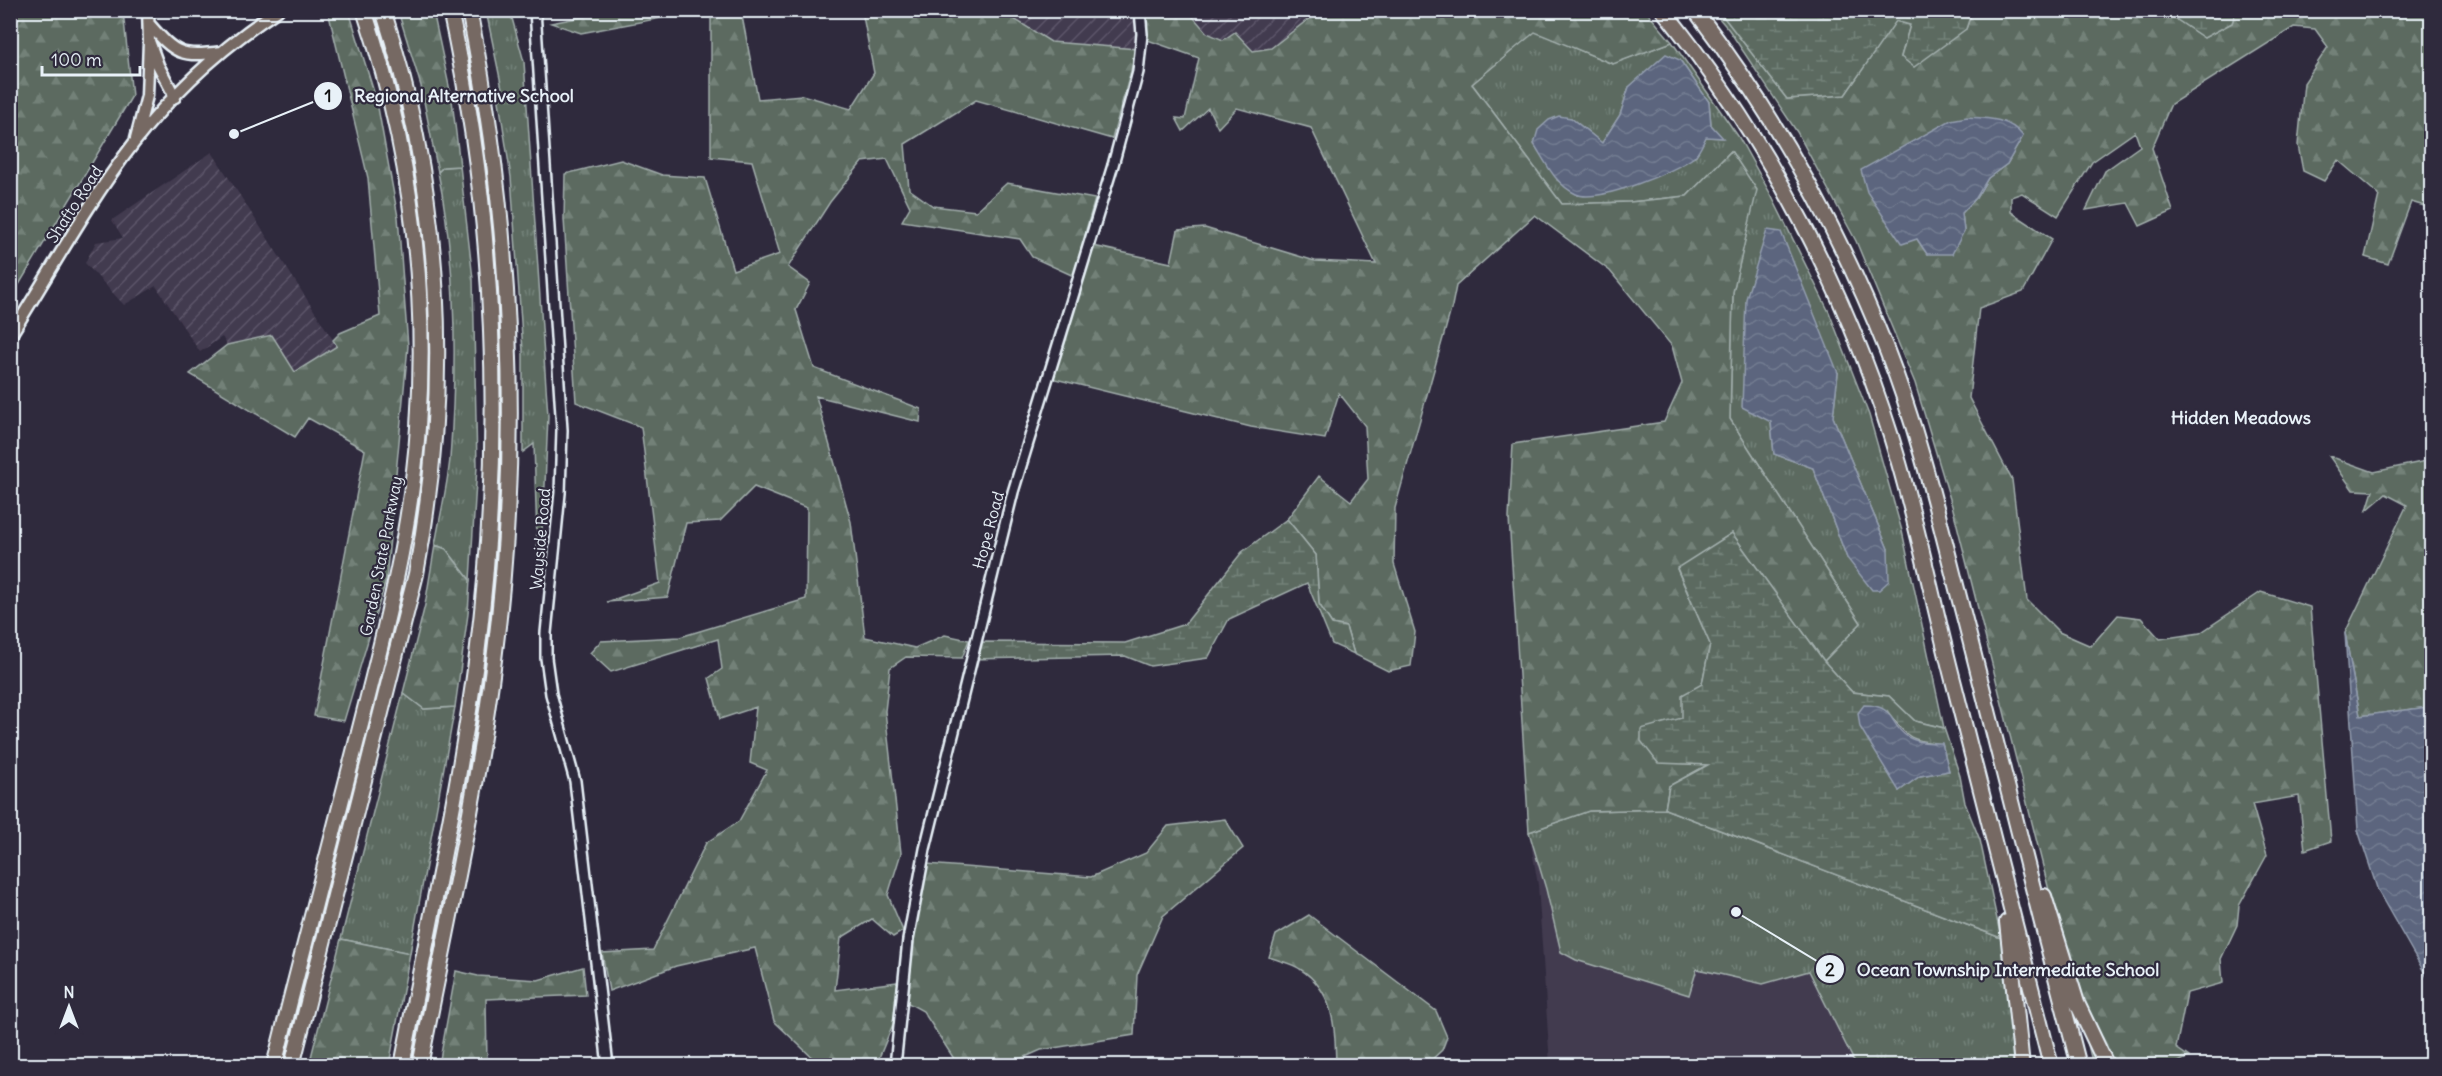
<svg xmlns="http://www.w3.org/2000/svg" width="2442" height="1076" font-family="Delius,sans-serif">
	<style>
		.built { fill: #423a4f }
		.industrial { fill: url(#industrial-furrows) }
		.grass { fill: url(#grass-tufts); stroke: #a2aeac; stroke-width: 1.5; fill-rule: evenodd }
		.forest { fill: url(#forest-firs); stroke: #a2aeac; stroke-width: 1.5; fill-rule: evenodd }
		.wetland { fill: url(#wetland-marsh); stroke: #a2aeac; stroke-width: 1.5; fill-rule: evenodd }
		.water { fill: url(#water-waves); stroke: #939daf; stroke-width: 1.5 }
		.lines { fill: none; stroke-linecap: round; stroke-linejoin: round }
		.minor-casing { stroke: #e8f1f8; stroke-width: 14 }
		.major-casing { stroke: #e8f1f8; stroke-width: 15 }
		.highway-casing { stroke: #e8f1f8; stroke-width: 18 }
		.minor { stroke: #2f2a3d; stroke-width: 9 }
		.major { stroke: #766964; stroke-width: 10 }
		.highway { stroke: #766964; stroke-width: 14 }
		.labels { text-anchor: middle; stroke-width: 4.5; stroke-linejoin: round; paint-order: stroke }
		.street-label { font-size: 16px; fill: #e8f1f8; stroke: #2f2a3d }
		.neighbourhood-label { font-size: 18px; font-weight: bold; fill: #e8f1f8; stroke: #2f2a3d }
		.leader { fill: none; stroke: #e8f1f8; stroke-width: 2 }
		.callout-dot { fill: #e8f1f8; stroke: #2f2a3d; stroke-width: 2 }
		.mark-label { font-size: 18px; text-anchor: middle; font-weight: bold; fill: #111 }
		.callout-label { font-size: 18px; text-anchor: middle; font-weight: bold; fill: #e8f1f8; stroke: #2f2a3d; stroke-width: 4.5; stroke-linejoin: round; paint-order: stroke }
	</style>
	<defs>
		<pattern id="industrial-furrows" width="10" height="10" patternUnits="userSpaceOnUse" patternTransform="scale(1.5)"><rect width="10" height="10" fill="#423a4f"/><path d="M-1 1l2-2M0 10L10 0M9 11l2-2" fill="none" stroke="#5d5769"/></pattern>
		<pattern id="grass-tufts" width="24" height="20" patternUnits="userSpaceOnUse" patternTransform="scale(1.5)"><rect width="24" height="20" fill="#5c6b61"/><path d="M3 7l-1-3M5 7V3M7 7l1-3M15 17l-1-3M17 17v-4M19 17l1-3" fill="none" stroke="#738178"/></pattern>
		<pattern id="forest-firs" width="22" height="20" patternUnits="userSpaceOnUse" patternTransform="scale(1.5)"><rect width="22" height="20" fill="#5c6b61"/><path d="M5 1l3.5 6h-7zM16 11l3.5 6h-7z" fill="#738178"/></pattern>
		<pattern id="wetland-marsh" width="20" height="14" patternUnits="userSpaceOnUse" patternTransform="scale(1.5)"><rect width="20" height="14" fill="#5c6b61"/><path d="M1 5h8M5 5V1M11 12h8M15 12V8" fill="none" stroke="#738178"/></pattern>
		<pattern id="water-waves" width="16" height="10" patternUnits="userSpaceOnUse" patternTransform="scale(1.5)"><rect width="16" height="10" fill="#5b657e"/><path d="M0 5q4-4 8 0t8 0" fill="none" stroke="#737c91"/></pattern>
	</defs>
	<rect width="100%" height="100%" fill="#2f2a3d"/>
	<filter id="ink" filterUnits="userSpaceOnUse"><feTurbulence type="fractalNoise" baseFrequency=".0167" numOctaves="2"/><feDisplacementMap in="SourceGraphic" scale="12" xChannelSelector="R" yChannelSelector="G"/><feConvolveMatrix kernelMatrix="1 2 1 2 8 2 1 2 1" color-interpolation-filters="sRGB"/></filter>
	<g filter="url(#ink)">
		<path class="built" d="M 1665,809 L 2001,938 L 2016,1065 L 1550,1065 L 1538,885 L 1529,832 L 1588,811 Z"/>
		<path class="industrial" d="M 1016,11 L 1139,11 L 1137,49 L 1051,42 L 1014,19 Z
			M 1188,11 L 1319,11 L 1271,48 L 1253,51 L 1235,32 L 1223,40 L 1207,33 Z
			M 212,152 L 337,346 L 295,372 L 271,335 L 227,345 L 222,337 L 200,352 L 156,286 L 124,305 L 85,263 L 96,242 L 123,238 L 112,220 Z"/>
		<path class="grass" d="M 486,11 L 510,11 L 524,62 L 548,416 L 544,508 L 538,570 L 534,444 L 523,452 L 523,351 L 511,177 L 499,101 L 503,93 Z
			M 1535,31 L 1612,64 L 1672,42 L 1738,136 L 1770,193 L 1829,312 L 1869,415 L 1902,531 L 1944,728 L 1915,721 L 1889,696 L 1852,692 L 1824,661 L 1861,623 L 1730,419 L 1733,292 L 1756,191 L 1731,151 L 1687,196 L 1630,202 L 1562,204 L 1472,84 ZM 1680,60 L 1709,102 L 1711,125 L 1722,138 L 1706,137 L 1695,157 L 1603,194 L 1578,195 L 1557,180 L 1571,118 L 1602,143 L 1620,115 L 1629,87 ZM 1838,373 L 1833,417 L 1888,549 L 1847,558 L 1813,468 L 1774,454 L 1771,422 Z
			M 460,166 L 473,279 L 477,466 L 470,580 L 446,549 L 435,545 C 440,516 447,488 450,459 C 457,364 457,265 438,172 L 443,167 Z
			M 403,693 L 424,709 L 455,707 L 410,953 L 341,939 Z
			M 1665,809 L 2001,938 L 2016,1065 L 1856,1065 L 1809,971 L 1763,984 L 1697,969 L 1689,995 L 1576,960 L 1561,952 L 1546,889 L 1529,832 L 1588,811 Z"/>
		<path class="forest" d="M 11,10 L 123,11 L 132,96 L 11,298 Z
			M 328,11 L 349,11 L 377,102 L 398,217 L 408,346 L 386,580 L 344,721 L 314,716 L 365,450 L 308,418 L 295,437 L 190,374 L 227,345 L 272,335 L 295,372 L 337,346 L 333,340 L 340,333 L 380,316 L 368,178 Z
			M 398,11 L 433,11 L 452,100 L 460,166 L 443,167 L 438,172 L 421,86 Z
			M 613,11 L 613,10 L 698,11 L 581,33 L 551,23 Z
			M 711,11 L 741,11 L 758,99 L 802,95 L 851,109 L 874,73 L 862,11 L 1016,11 L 1014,19 L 1051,42 L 1137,49 L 1112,139 L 976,100 L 905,144 L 909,189 L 933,206 L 976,211 L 1007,183 L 1095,199 L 1086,230 L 1089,245 L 1171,263 L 1178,230 L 1205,228 L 1315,261 L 1376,264 L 1311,128 L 1237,108 L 1218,128 L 1208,108 L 1183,131 L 1176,118 L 1185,119 L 1199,58 L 1139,37 L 1139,11 L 1188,11 L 1207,33 L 1223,40 L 1235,32 L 1253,51 L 1271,48 L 1319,11 L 1646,11 L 1672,42 L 1613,64 L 1535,32 L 1472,84 L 1562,204 L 1630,202 L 1687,196 L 1731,151 L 1757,190 L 1733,292 L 1730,419 L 1861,623 L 1824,661 L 1732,533 L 1677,569 L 1710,644 L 1702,684 L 1709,764 L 1669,786 L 1665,809 L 1589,811 L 1529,832 L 1509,518 L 1513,444 L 1664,422 L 1682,383 L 1672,346 L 1610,271 L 1535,215 L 1456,286 L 1452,306 L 1395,508 L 1394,564 L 1415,632 L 1411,666 L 1388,671 L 1354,654 L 1346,627 L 1332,624 L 1319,604 L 1316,555 L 1287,519 L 1319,476 L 1351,501 L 1368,479 L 1365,426 L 1339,393 L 1325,439 L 1251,427 L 1047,377 L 1078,278 L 1032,257 L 1020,239 L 902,221 L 910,207 L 887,159 L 862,162 L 830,202 L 788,267 L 810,283 L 796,310 L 814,368 L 921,409 L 920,422 L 816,396 L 851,522 L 865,637 L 915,648 L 945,635 L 969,640 L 962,658 L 906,657 L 890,668 L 885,711 L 901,853 L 888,895 L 903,931 L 893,937 L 872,919 L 841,938 L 835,990 L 905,981 L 927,864 L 1091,877 L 1146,853 L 1168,826 L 1225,819 L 1243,848 L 1163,916 L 1137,975 L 1134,1035 L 1041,1050 L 1007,1065 L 958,1065 L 923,1011 L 903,1000 L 876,1065 L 820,1065 L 774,1021 L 755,948 L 676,966 L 609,991 L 602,953 L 653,950 L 706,843 L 739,821 L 767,770 L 750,763 L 756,707 L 720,719 L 709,678 L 722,669 L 718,639 L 611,672 L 590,653 L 601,641 L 680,637 L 806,599 L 807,508 L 754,487 L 720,521 L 686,523 L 668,597 L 607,602 L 660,583 L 641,427 L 576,402 L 564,219 L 565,174 L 621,160 L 662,175 L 705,178 L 733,270 L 780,254 L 752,161 L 711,157 Z
			M 1713,11 L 1719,11 L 1787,99 L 1845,95 L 1895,21 L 1910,25 L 1901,57 L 1966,29 L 1972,11 L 2164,11 L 2204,38 L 2232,23 L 2236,11 L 2431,11 L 2431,208 L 2411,202 L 2388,264 L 2365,257 L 2379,195 L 2338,160 L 2324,181 L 2303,171 L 2298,145 L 2304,83 L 2328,47 L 2315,29 L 2294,27 L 2171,104 L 2152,148 L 2173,211 L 2140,226 L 2128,203 L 2086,210 L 2105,171 L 2140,146 L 2135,132 L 2092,162 L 2058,216 L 2022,193 L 2011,197 L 2011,212 L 2052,239 L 2023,292 L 1979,308 L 1969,398 L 2012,480 L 2027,600 L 2059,632 L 2091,646 L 2118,615 L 2141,618 L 2160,639 L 2200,633 L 2261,592 L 2310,607 L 2331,841 L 2305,850 L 2299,796 L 2252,804 L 2267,855 L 2239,906 L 2237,925 L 2221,959 L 2223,983 L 2187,993 L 2176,1048 L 2189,1057 L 2172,1065 L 2093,1065 L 1953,509 L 1915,383 L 1856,241 L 1797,132 L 1729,30 ZM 2023,136 L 2007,164 L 1988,178 L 1976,198 L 1962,213 L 1964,231 L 1927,254 L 1917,239 Z
			M 2329,456 L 2374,472 L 2431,460 L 2432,700 L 2428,707 L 2360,716 L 2345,633 L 2407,505 L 2386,494 L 2367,510 L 2373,491 L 2353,490 Z
			M 435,545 L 446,549 L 470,580 L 468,614 L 455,707 L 424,709 L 403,693 L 425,605 Z
			M 1309,915 L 1436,1011 L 1447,1037 L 1442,1050 L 1426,1065 L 1336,1065 C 1335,1029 1335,991 1300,969 C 1292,963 1279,961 1269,957 L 1276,935 Z
			M 341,939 L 410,953 L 389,1065 L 309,1065 Z
			M 583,967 L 586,995 L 486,999 L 487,1065 L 439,1065 L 456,971 L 478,976 L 538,980 Z"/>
		<path class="wetland" d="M 1719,11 L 1972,11 L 1966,29 L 1914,67 L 1901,57 L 1910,25 L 1896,21 L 1845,95 L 1787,99 Z
			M 2164,11 L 2236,11 L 2232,23 L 2204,38 Z
			M 1287,519 L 1316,555 L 1319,604 L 1332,624 L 1346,627 L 1354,654 L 1332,644 L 1307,583 L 1229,619 L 1208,658 L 1150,666 L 1125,656 L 971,659 L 977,642 L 1125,643 L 1185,624 L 1242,552 Z
			M 1732,533 L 1824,661 L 1852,692 L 1889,696 L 1915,721 L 1944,728 L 1960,776 L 1965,803 L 1980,840 L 2001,938 L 1665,809 L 1669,786 L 1708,765 L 1658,763 L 1641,741 L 1641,729 L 1682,718 L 1682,695 L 1702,684 L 1710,644 L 1677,568 ZM 1888,712 C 1908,738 1908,740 1942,744 L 1949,771 L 1920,776 L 1899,791 Z"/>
		<path class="water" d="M 1666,54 L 1680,60 L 1709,102 L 1711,125 L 1723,138 L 1706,137 C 1703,143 1699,153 1694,157 C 1677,171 1596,204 1576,194 C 1555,184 1546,163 1534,144 L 1538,130 L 1549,120 L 1559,116 L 1571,118 L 1602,143 L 1620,115 L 1629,87 Z
			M 1967,117 C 1987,118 2009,118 2023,136 L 2007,164 L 1988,178 L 1976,198 L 1962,213 L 1964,231 L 1952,254 L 1927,254 L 1917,239 L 1902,244 L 1867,192 L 1861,170 L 1951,120 Z
			M 1767,230 L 1781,232 L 1838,373 L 1833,417 L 1888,549 L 1889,581 L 1879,590 L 1872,590 L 1847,558 L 1813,468 L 1774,454 L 1771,422 L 1742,407 L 1746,299 Z
			M 2345,633 L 2360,716 L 2428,707 L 2432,772 L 2431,984 L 2378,891 L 2358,830 Z
			M 1864,705 C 1897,705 1888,725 1908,737 C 1918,743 1931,743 1942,743 L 1949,771 L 1920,776 L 1899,791 L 1860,727 L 1858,713 Z"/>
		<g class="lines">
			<defs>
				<path id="minor" d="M 535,10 L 562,430 L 560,493 L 546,633 L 546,658 L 551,694 L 575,781 L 608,1066
					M 895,1066 L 908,940 L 925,849 L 1013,492 L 1113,165 L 1138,72 L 1142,34 L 1140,10"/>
				<path id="major" d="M 148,10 L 149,41 L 158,65 L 175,97
					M 149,24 C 176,55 181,57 222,52
					M 136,138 L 147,96 L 149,41
					M 10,336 C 51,271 87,204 134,143 C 173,92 224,46 278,10"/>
				<path id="highway" d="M 1663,10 C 1770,142 1852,300 1899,463 C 1920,536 1935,611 1954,684 C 1986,811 2018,938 2051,1066
					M 1695,10 C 1775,115 1839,229 1887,351 C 1922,440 1942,533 1966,624 C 2004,771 2040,919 2079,1066
					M 2044,896 L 2077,1003 L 2107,1066
					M 2007,922 L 2022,1066
					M 274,1066 C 301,957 329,848 357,740 C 383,637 411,534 418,427 C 428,286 409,144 364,10
					M 292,1066 L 416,574 C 452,385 443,194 383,10
					M 402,1066 C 428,929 459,792 477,655 C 504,440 496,222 450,10
					M 420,1066 C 446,931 477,796 494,660 C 522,443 512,224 469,10"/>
			</defs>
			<use href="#minor" class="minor-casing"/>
			<use href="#major" class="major-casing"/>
			<use href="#highway" class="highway-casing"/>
			<use href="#minor" class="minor"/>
			<use href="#major" class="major"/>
			<use href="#highway" class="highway"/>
		</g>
	</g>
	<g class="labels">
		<g class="street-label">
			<text transform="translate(74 204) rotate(-57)" y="6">Shafto Road</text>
			<text transform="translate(988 530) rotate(-75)" y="6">Hope Road</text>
			<text transform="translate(540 539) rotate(-85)" y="6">Wayside Road</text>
			<text transform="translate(381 556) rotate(-79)" y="6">Garden State Parkway</text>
		</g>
		<g class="neighbourhood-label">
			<text x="2241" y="424">Hidden Meadows</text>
		</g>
	</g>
	<path class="leader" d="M234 134L328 96M1736 912L1830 969"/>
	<g class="callout-dot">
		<circle cx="234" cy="134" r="6"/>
		<circle cx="1736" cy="912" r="6"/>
		<circle cx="328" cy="96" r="15"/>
		<circle cx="1830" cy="969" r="15"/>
	</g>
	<g class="mark-label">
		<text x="328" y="102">1</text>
		<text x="1830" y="976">2</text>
	</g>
	<g class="callout-label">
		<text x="464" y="102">Regional Alternative School</text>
		<text x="2008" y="976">Ocean Township Intermediate School</text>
	</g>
	<rect width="2442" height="1076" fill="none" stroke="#2f2a3d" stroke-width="36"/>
	<rect x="18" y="18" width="2406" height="1040" fill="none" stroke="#e8f1f8" stroke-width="2" filter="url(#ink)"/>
	<g transform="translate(69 1007)" stroke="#2f2a3d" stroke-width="4.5" paint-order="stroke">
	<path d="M0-4.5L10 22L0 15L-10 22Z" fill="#e8f1f8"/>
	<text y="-9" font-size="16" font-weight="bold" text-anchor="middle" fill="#e8f1f8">N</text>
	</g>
	<path d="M42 66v9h98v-9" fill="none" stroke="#e8f1f8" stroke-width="3"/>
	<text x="51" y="66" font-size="18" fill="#e8f1f8" stroke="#2f2a3d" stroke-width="4.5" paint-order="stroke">100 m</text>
</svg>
